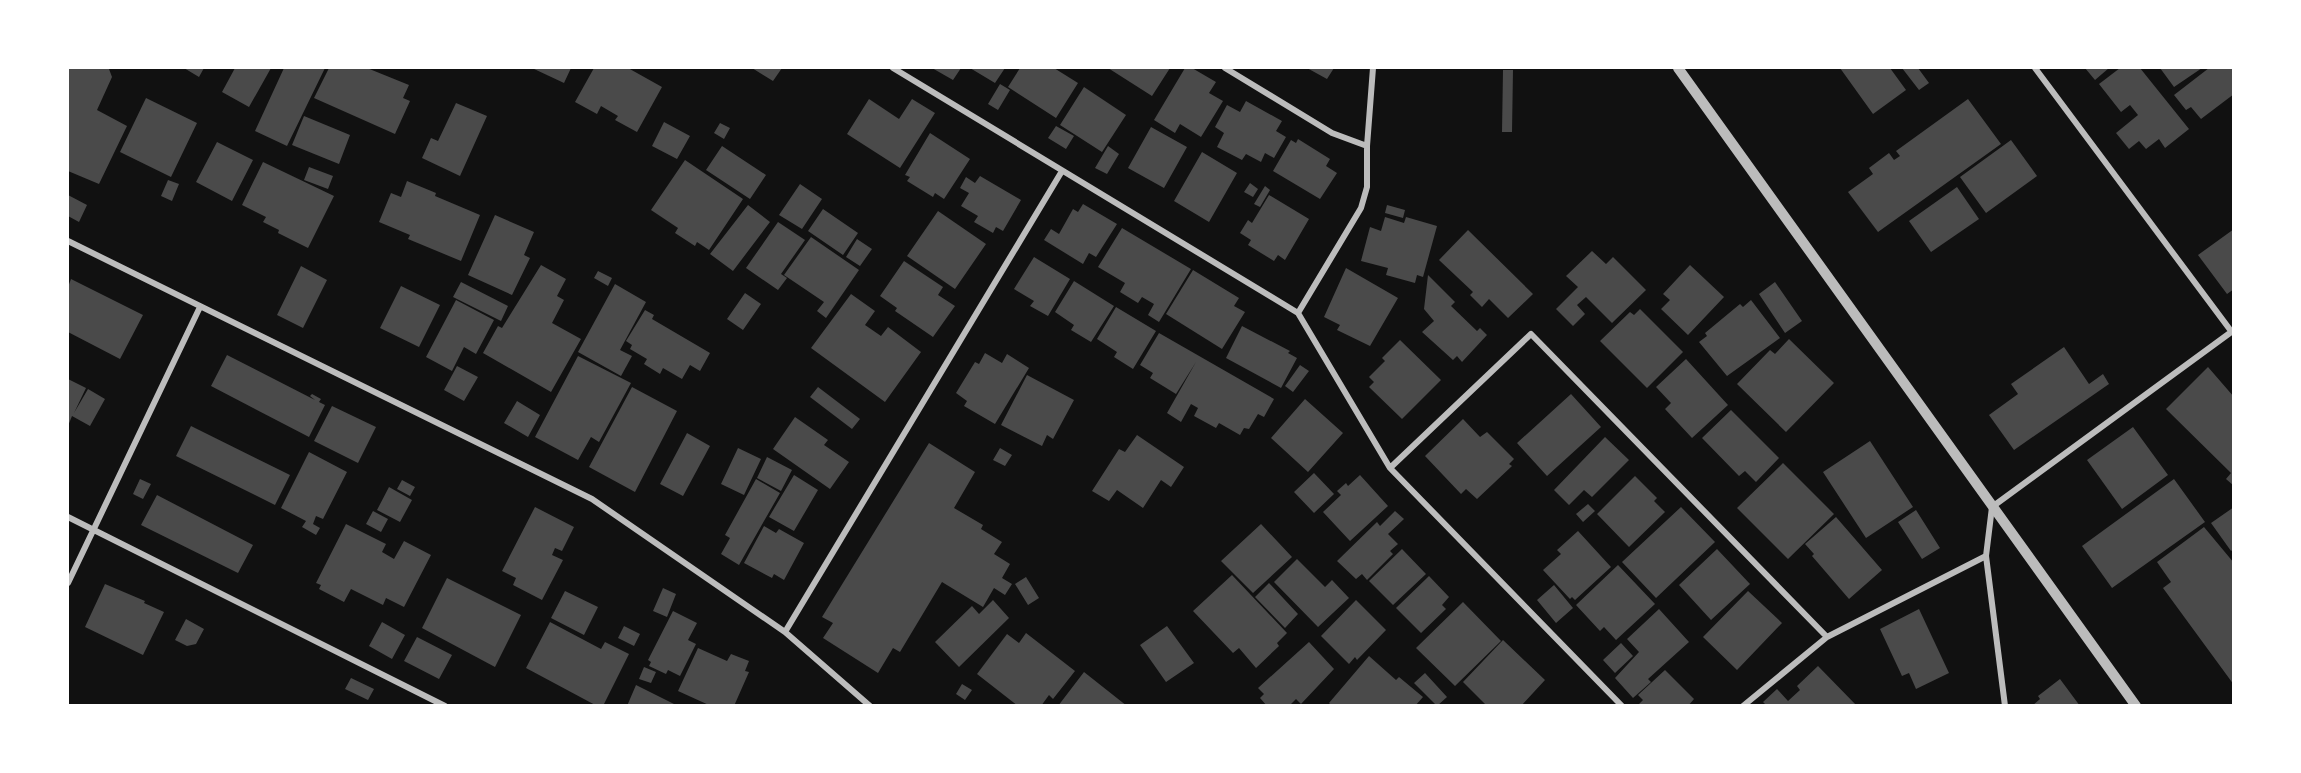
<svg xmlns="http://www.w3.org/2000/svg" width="2301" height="773" font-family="Jost,sans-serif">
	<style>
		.building { fill: #4a4a4a }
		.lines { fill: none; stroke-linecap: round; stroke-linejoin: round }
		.minor { stroke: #bcbcbc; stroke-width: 6 }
		.tertiary { stroke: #bcbcbc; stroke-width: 10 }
	</style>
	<rect width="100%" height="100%" fill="#111"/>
	<path class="building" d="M 68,68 L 109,69 L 112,77 L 97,110 L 127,126 L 99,184 L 68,171 Z
		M 184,68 L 204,68 L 199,77 Z
		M 235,68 L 271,68 L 249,107 L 222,92 Z
		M 284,68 L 325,68 L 287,146 L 255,131 Z
		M 329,68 L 367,68 L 409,85 L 403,98 L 410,101 L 395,134 L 314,98 Z
		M 532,68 L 571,68 L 564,83 Z
		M 594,68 L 628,68 L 662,87 L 637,132 L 615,120 L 618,116 L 601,106 L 597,114 L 575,102 Z
		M 752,68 L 782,68 L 773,81 Z
		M 932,68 L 961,68 L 953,80 Z
		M 970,68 L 1005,68 L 995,83 Z
		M 1020,68 L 1054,68 L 1078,83 L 1056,118 L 1008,87 Z
		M 1108,68 L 1170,68 L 1152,96 Z
		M 1185,68 L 1192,68 L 1216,82 L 1209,93 L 1223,101 L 1201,137 L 1180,124 L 1175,133 L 1154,120 Z
		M 1307,68 L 1334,68 L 1327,79 Z
		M 1840,68 L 1890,68 L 1906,90 L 1873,114 Z
		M 1902,68 L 1918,68 L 1929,83 L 1919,90 Z
		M 2085,68 L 2109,68 L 2095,80 Z
		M 2120,68 L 2140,68 L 2189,129 L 2165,148 L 2159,139 L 2146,149 L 2139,141 L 2129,149 L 2116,133 L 2138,115 L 2130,105 L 2121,112 L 2099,84 Z
		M 2160,68 L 2202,68 L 2174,87 Z
		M 2209,68 L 2234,68 L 2234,94 L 2201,119 L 2191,107 L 2186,110 L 2174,95 Z
		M 1503,70 L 1513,70 L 1512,132 L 1502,132 Z
		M 1000,84 L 1010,90 L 998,110 L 988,104 Z
		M 1084,87 L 1126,115 L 1102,152 L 1060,125 Z
		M 146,98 L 197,123 L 171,177 L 120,152 Z
		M 869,99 L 899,119 L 912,99 L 935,113 L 900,168 L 847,134 Z
		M 1968,99 L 2001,144 L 1878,232 L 1848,192 L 1873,174 L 1869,168 L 1889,153 L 1894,160 L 1900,156 L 1896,151 Z
		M 1246,101 L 1282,121 L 1276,131 L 1286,137 L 1274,158 L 1265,153 L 1261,162 L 1246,154 L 1242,160 L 1217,147 L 1224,133 L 1215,127 L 1227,105 L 1240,112 Z
		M 456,103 L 487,116 L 460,176 L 422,158 L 431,138 L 438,141 Z
		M 304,116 L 350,135 L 339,164 L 292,145 Z
		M 664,122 L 690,136 L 677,159 L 652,146 Z
		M 720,123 L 730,128 L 724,139 L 714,133 Z
		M 1056,126 L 1074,136 L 1066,149 L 1048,138 Z
		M 1151,127 L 1187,147 L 1164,188 L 1128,168 Z
		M 930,133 L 970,159 L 944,199 L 935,193 L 933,197 L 907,181 L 910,177 L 905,175 Z
		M 1298,139 L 1330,159 L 1326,166 L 1337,173 L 1320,199 L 1273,171 L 1291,140 L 1296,143 Z
		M 2011,140 L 2037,176 L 1986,213 L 1960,177 Z
		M 217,142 L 253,160 L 232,201 L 196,182 Z
		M 722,146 L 766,175 L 750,199 L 706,170 Z
		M 1108,146 L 1119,154 L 1107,174 L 1095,168 Z
		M 1202,152 L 1237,173 L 1209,222 L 1174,201 Z
		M 685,160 L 743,199 L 709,250 L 697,242 L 695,246 L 675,233 L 678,228 L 651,210 Z
		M 263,162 L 334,196 L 308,248 L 278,233 L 279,230 L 263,222 L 266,217 L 242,205 Z
		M 309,167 L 333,176 L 328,189 L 304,180 Z
		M 980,176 L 1021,200 L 1003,231 L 996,227 L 993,233 L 974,222 L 978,216 L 961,206 L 969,193 L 960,188 L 966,177 L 975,183 Z
		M 168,180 L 179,184 L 172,201 L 161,196 Z
		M 407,181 L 436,193 L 435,196 L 480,215 L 461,261 L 408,239 L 410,235 L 379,222 L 391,193 L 401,197 Z
		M 1250,183 L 1258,189 L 1253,197 L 1244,192 Z
		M 800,184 L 822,199 L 802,229 L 779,215 Z
		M 1265,186 L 1270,190 L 1260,207 L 1254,204 Z
		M 1957,187 L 1979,219 L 1931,252 L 1909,221 Z
		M 68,195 L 87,205 L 79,222 L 68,216 Z
		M 1269,195 L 1309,219 L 1285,260 L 1278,255 L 1274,261 L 1248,245 L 1251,240 L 1240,233 L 1248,220 L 1252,223 Z
		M 1083,204 L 1117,224 L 1096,257 L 1089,253 L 1083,264 L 1044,240 L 1051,229 L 1059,234 L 1073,209 L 1078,212 Z
		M 748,205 L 770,222 L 733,271 L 710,254 Z
		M 1387,205 L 1405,210 L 1403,218 L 1385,213 Z
		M 823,209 L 858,233 L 843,255 L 808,231 Z
		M 938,211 L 986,244 L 955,289 L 907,256 Z
		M 495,215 L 534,232 L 524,255 L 530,258 L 512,295 L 468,275 Z
		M 1385,217 L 1404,223 L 1406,217 L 1437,226 L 1423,277 L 1417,275 L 1415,283 L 1386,275 L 1388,268 L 1361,261 L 1370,227 L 1381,231 Z
		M 778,222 L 805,240 L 781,274 L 787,278 L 778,290 L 746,268 Z
		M 1122,228 L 1191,269 L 1159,322 L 1148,315 L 1154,304 L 1142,297 L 1138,303 L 1120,292 L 1125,283 L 1098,267 Z
		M 2234,229 L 2234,289 L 2227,294 L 2198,255 Z
		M 1468,230 L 1533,294 L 1508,318 L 1489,299 L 1482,307 L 1470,295 L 1473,292 L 1439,260 Z
		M 811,237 L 859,270 L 826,318 L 817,311 L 824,302 L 784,275 Z
		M 857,239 L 872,249 L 860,266 L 846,257 Z
		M 1592,251 L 1606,264 L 1613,257 L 1646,290 L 1612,323 L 1586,297 L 1577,305 L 1585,314 L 1573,326 L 1556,309 L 1578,287 L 1566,276 Z
		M 1034,257 L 1070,279 L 1048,316 L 1030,306 L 1034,301 L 1014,289 Z
		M 904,261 L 943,287 L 938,295 L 955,306 L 933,337 L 895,311 L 897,308 L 880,296 Z
		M 541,265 L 566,279 L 557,296 L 564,300 L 552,323 L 581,339 L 551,392 L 483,353 L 498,326 L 502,328 Z
		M 1690,265 L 1724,297 L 1688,335 L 1661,309 L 1670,300 L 1663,294 Z
		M 301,266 L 327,280 L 303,328 L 277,315 Z
		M 1346,268 L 1398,298 L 1370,346 L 1337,330 L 1340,325 L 1324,317 Z
		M 1193,270 L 1239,298 L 1234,306 L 1245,312 L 1222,349 L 1166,314 Z
		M 598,271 L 612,278 L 608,286 L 594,278 Z
		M 1428,275 L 1455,302 L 1451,306 L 1477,331 L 1480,328 L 1487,335 L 1462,362 L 1457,356 L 1453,360 L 1422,332 L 1434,321 L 1424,309 Z
		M 71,279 L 143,315 L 120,359 L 68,332 L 68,287 Z
		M 1074,281 L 1114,306 L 1091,342 L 1071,330 L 1074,325 L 1055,312 Z
		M 461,282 L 508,306 L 501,321 L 453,297 Z
		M 1775,282 L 1802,321 L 1785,333 L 1759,294 Z
		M 615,284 L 646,302 L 620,350 L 632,356 L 621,376 L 578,352 Z
		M 401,286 L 440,305 L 419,347 L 380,328 Z
		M 745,293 L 761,304 L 743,330 L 727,319 Z
		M 851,294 L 875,311 L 865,325 L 881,336 L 888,327 L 921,352 L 885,402 L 811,348 Z
		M 456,300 L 494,320 L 476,354 L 464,347 L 452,371 L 426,357 Z
		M 1751,300 L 1780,338 L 1727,376 L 1699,342 L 1707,336 L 1705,333 L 1740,304 L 1743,307 Z
		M 1116,307 L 1156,331 L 1133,369 L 1114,357 L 1117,352 L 1097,339 Z
		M 1640,309 L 1683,352 L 1647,388 L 1600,341 L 1630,312 L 1634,315 Z
		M 645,310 L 654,315 L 652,319 L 710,353 L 700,371 L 690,365 L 682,379 L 663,368 L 660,374 L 644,364 L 647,359 L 630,349 L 632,345 L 626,341 Z
		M 1242,326 L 1290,351 L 1288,353 L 1297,358 L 1281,388 L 1226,358 Z
		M 1159,333 L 1274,399 L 1264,417 L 1258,414 L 1249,429 L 1244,428 L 1240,435 L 1219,423 L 1216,428 L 1194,416 L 1198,408 L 1191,404 L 1181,422 L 1167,413 L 1196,362 L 1176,394 L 1150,378 L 1153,373 L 1140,365 Z
		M 1789,339 L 1834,383 L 1786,432 L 1737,384 L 1770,350 L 1775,354 Z
		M 1400,340 L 1441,380 L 1402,419 L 1369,387 L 1374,382 L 1369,377 L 1385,361 L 1382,358 Z
		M 2064,347 L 2089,384 L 2103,374 L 2109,384 L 2014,450 L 1989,415 L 2018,394 L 2011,384 Z
		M 985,353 L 1002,363 L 1007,354 L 1029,368 L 995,424 L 964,406 L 967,401 L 956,393 L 975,362 L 979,364 Z
		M 227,355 L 315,400 L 310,396 L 312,394 L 321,399 L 319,402 L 325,405 L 309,437 L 211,386 Z
		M 578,356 L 631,383 L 599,442 L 591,437 L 578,460 L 535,437 Z
		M 1686,359 L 1728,405 L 1692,438 L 1665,409 L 1671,403 L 1656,387 Z
		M 1300,365 L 1309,371 L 1293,392 L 1285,386 Z
		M 457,366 L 478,377 L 464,401 L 444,390 Z
		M 2208,367 L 2234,397 L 2234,486 L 2226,479 L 2231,473 L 2166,409 Z
		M 1027,375 L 1074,400 L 1053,439 L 1047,435 L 1042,446 L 1001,425 Z
		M 68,379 L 86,388 L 74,413 L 88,389 L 105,399 L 90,426 L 72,416 L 68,426 Z
		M 632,387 L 677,411 L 635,492 L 589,467 Z
		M 818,387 L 860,419 L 852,429 L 810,397 Z
		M 1571,394 L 1601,427 L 1547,476 L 1517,443 Z
		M 1305,399 L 1343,433 L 1308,472 L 1271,438 Z
		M 517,401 L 540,415 L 528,437 L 504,423 Z
		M 332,406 L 376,427 L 358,463 L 314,441 Z
		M 1731,410 L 1779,458 L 1756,482 L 1745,471 L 1739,476 L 1702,438 Z
		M 795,417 L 828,440 L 824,445 L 849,462 L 830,489 L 773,449 Z
		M 1463,419 L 1480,437 L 1487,432 L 1514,459 L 1509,464 L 1512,466 L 1477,499 L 1466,489 L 1461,494 L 1425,456 Z
		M 191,426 L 290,475 L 275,505 L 176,456 Z
		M 2133,427 L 2168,475 L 2122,509 L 2087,460 Z
		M 687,433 L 710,446 L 683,496 L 660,484 Z
		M 1137,435 L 1184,467 L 1171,487 L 1161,480 L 1143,508 L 1117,490 L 1109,501 L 1092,491 L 1119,449 L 1125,452 Z
		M 1605,437 L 1629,460 L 1592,497 L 1584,490 L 1569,505 L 1554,490 Z
		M 1870,441 L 1913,507 L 1866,538 L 1823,472 Z
		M 929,443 L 975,472 L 954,508 L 983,525 L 981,529 L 1002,542 L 994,554 L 1010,564 L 1002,578 L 1012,584 L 1005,595 L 994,588 L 983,607 L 942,582 L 900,652 L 893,648 L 878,673 L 823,638 L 833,623 L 822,617 Z
		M 738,448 L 761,459 L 744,495 L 721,484 Z
		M 1000,448 L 1012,455 L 1005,466 L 993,460 Z
		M 309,452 L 347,472 L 323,519 L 316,516 L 313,524 L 320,528 L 316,535 L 302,527 L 306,521 L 281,508 Z
		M 767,457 L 792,470 L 781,491 L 757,478 Z
		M 1783,463 L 1834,514 L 1788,559 L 1737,508 Z
		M 1314,473 L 1334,494 L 1314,513 L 1294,492 Z
		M 794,475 L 818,490 L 794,531 L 769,517 Z
		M 1360,475 L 1388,506 L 1350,541 L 1323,512 L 1341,495 L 1337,491 L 1346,483 L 1348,486 Z
		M 1635,476 L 1657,498 L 1654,501 L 1665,512 L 1629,547 L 1597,514 Z
		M 140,479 L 151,484 L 143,499 L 133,494 Z
		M 756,479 L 780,493 L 739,565 L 721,554 L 730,538 L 725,535 Z
		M 2174,479 L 2205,522 L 2112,588 L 2082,546 Z
		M 402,480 L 415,487 L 410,496 L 397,489 Z
		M 389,487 L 412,500 L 400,522 L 377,510 Z
		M 157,495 L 253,545 L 238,573 L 141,525 Z
		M 1588,504 L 1595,511 L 1583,522 L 1576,514 Z
		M 535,507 L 574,527 L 562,551 L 555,548 L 552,555 L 563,560 L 542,600 L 513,585 L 516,578 L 502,571 Z
		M 1681,507 L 1715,542 L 1656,598 L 1622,562 Z
		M 2234,507 L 2234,549 L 2231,551 L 2211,523 Z
		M 1916,510 L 1940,548 L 1922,559 L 1898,522 Z
		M 373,511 L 388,519 L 381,532 L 366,524 Z
		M 1395,511 L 1404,519 L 1388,534 L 1398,544 L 1390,551 L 1393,554 L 1367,580 L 1362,574 L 1356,579 L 1337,561 L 1377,522 L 1380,526 Z
		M 1836,517 L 1882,570 L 1849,599 L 1812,556 L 1814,554 L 1805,544 Z
		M 346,524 L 386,544 L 382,552 L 394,559 L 404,541 L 431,555 L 404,607 L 386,598 L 383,605 L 351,589 L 344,602 L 319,589 L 321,585 L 316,583 Z
		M 1261,524 L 1292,557 L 1253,593 L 1221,561 Z
		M 764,526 L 776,533 L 779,529 L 804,543 L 784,580 L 774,574 L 772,578 L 744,563 Z
		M 2204,527 L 2234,563 L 2234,685 L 2163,588 L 2171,582 L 2157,562 Z
		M 1578,531 L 1611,567 L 1575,600 L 1572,597 L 1570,599 L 1543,570 L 1561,554 L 1557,550 Z
		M 1402,549 L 1426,574 L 1393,605 L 1369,581 Z
		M 1717,549 L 1750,584 L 1711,620 L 1679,585 Z
		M 1297,559 L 1325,587 L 1332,580 L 1349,598 L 1318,627 L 1274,582 Z
		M 1618,565 L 1655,604 L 1616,640 L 1604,627 L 1600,631 L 1576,605 Z
		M 1232,575 L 1287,633 L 1277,643 L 1279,646 L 1256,668 L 1239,648 L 1233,653 L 1193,611 Z
		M 1429,576 L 1449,597 L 1442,605 L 1446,609 L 1421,633 L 1396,608 Z
		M 1026,577 L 1039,598 L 1028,605 L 1015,584 Z
		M 447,578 L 521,615 L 495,667 L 422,628 Z
		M 1269,583 L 1298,614 L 1285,628 L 1255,597 Z
		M 105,584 L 145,601 L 144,603 L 164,612 L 143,655 L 85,627 Z
		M 1554,585 L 1573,608 L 1556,623 L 1537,600 Z
		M 663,588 L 676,594 L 667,617 L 653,611 Z
		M 565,591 L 598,607 L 584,635 L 551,618 Z
		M 1748,591 L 1782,623 L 1737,670 L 1703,637 Z
		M 993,600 L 1009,618 L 959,667 L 935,642 L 972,606 L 979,614 Z
		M 1356,600 L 1386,630 L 1357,660 L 1355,657 L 1349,664 L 1321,636 Z
		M 1463,602 L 1501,641 L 1455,686 L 1416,648 Z
		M 1659,609 L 1689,642 L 1648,679 L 1651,682 L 1633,698 L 1615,678 L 1639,652 L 1627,639 Z
		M 1919,609 L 1949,673 L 1916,689 L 1909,673 L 1902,676 L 1880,629 Z
		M 673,611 L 697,623 L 688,640 L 696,644 L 680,676 L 668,670 L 666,674 L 649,666 L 651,662 L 648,660 Z
		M 186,619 L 204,629 L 196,644 L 187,646 L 175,640 Z
		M 382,622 L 405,635 L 392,659 L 369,646 Z
		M 550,622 L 601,649 L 605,642 L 629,654 L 603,706 L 597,706 L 526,668 Z
		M 624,626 L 640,634 L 634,646 L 618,638 Z
		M 1167,626 L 1194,663 L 1166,682 L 1140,645 Z
		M 1026,633 L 1075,671 L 1053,699 L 1049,695 L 1041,706 L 1018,706 L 977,674 L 1007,634 L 1019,643 Z
		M 417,637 L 452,655 L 439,679 L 404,661 Z
		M 1503,640 L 1545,680 L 1521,706 L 1487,706 L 1463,682 Z
		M 1309,642 L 1334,669 L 1301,704 L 1296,699 L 1289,706 L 1267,706 L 1260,698 L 1264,694 L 1258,688 Z
		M 1621,643 L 1633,656 L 1615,673 L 1603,660 Z
		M 698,648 L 727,661 L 731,654 L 749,661 L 745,671 L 749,672 L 734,706 L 711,706 L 678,691 Z
		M 1369,656 L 1396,680 L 1399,677 L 1423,697 L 1415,706 L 1332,706 L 1329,703 Z
		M 1818,666 L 1857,706 L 1767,706 L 1763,702 L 1777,689 L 1788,701 L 1800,690 L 1797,686 Z
		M 644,667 L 656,672 L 651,683 L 639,679 Z
		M 1665,670 L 1694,699 L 1688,706 L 1637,706 L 1643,700 L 1638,695 Z
		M 1084,672 L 1127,706 L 1058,706 Z
		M 1425,673 L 1447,697 L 1437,706 L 1414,683 Z
		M 351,678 L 374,689 L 368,700 L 345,689 Z
		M 2060,679 L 2080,706 L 2032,706 L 2040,699 L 2038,696 Z
		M 962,684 L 972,690 L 965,700 L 956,694 Z
		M 636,685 L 678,706 L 627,706 Z"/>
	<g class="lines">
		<path class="minor" d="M 893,68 L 1298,313 L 1361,208 L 1367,187 L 1367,146
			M 1225,68 L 1332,133 L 1367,146 L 1373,68
			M 2035,68 L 2231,331
			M 68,241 L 592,499 L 785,632 L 870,706
			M 1298,313 L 1390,468 L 1622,706
			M 1390,468 L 1531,334 L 1827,637 L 1986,556
			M 68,517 L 445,706
			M 68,583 L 200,307
			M 785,632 L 1062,171
			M 1743,706 L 1827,637
			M 2005,706 L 1986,556 L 1992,507 L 2234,330"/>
		<path class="tertiary" d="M 1678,68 L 2136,706"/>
	</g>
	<rect width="2301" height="773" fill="none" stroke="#ffffff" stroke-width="138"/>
</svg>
